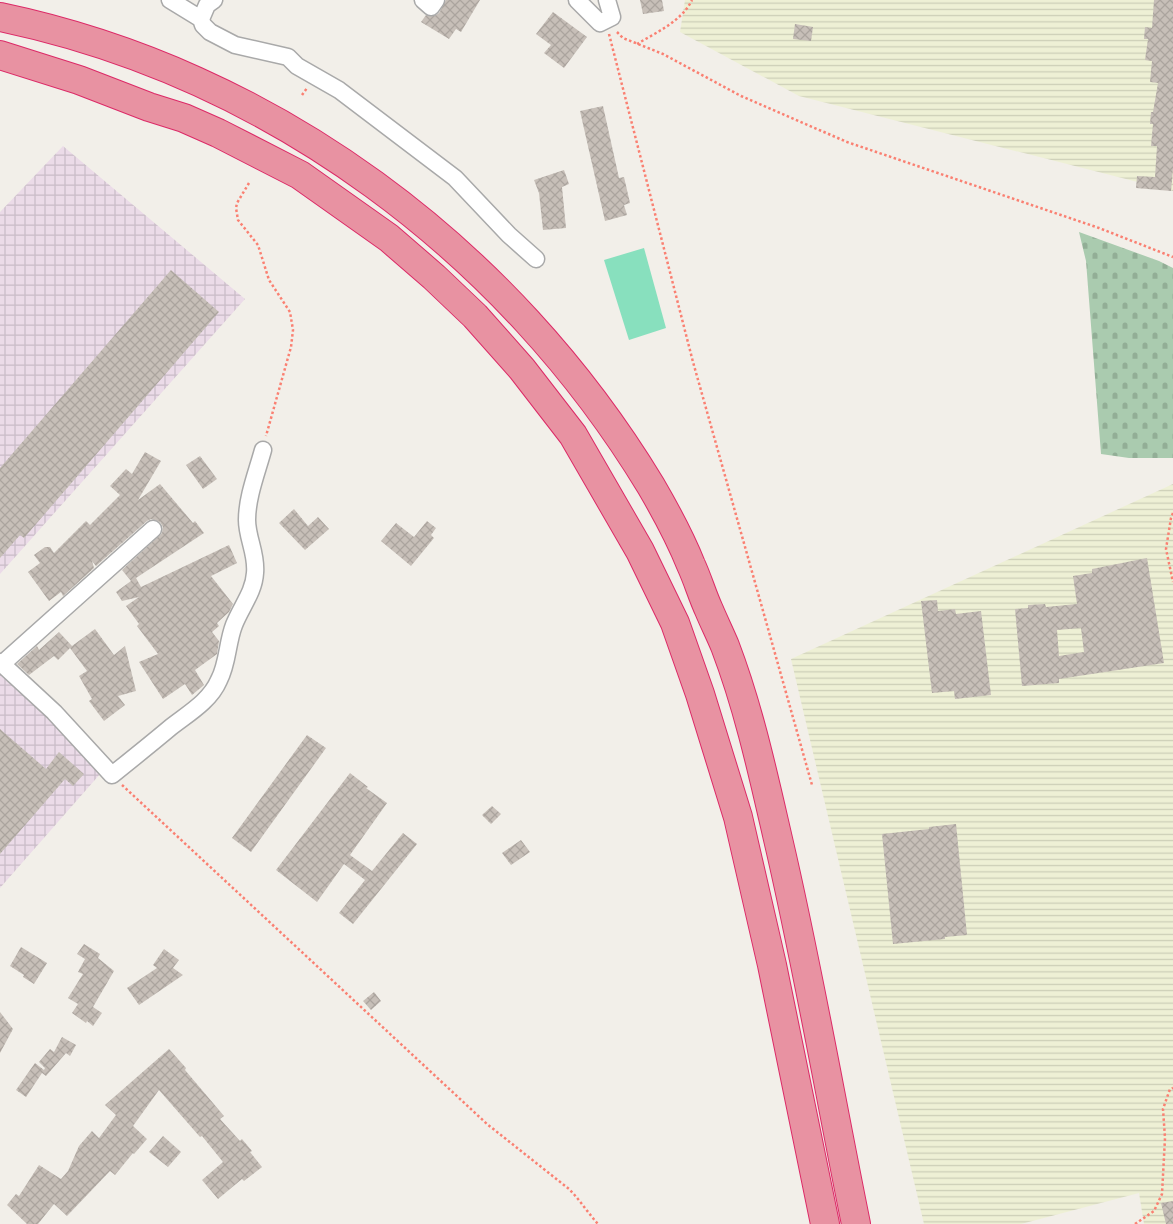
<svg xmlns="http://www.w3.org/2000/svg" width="1173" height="1224" font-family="'Exo 2',sans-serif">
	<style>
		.industrial { fill: url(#industrial-grid) }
		.farmland { fill: url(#farmland-rules) }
		.cemetery { fill: url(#cemetery-stones) }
		.pitch { fill: #88e0be }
		.building { fill: url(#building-cross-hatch); fill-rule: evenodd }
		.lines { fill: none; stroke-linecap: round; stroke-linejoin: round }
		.minor-casing { stroke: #a9a9a9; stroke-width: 19 }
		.motorway-casing { stroke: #dc2a67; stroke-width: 30 }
		.path { stroke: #fa8072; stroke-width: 2.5; stroke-dasharray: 2.5 2.5; stroke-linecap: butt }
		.minor { stroke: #fff; stroke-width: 16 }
		.motorway { stroke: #e892a2; stroke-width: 28 }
	</style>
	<defs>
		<pattern id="industrial-grid" width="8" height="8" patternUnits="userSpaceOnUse" patternTransform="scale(1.25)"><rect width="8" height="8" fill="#ebdbe8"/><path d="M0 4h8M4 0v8" fill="none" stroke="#c9bcc7"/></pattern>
		<pattern id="farmland-rules" width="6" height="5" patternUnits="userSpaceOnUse" patternTransform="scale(1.25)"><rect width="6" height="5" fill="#eef0d5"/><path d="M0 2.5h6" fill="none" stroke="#ccceb7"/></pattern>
		<pattern id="cemetery-stones" width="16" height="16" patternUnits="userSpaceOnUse" patternTransform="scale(1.25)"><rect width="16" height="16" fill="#aacbaf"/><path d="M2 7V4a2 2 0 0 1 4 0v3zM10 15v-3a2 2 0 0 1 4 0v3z" fill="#92ae96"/></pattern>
		<pattern id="building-cross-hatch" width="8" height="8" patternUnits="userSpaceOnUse" patternTransform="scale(1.25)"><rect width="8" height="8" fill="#c7bfb8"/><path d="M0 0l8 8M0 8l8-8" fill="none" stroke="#aba49e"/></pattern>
	</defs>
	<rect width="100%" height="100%" fill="#f2efe9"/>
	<path class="industrial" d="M 63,146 L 245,299 L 0,574 L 0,212 Z
		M 0,670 L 108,765 L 0,888 Z"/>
	<path class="farmland" d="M 685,0 L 1173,0 L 1173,191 L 799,96 L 680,32 Z
		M 1173,484 L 1173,1224 L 1144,1224 L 1139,1193 L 1021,1224 L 924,1224 L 791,659 Z"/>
	<path class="cemetery" d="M 1079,232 L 1159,261 L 1173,268 L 1173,458 L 1129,458 L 1101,454 L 1086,261 Z"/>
	<path class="pitch" d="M 644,248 L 666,328 L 629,340 L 604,260 Z"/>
	<path class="building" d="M 446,0 L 480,0 L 461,32 L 456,29 L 449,39 L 421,22 L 426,15 L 434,16 L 439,13 Z
		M 640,0 L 662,0 L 664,11 L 643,14 Z
		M 1154,0 L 1173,0 L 1173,169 L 1171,191 L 1136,188 L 1137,176 L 1155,177 L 1157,146 L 1151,146 L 1153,124 L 1150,124 L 1151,112 L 1153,112 L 1158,83 L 1150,82 L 1152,61 L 1145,60 L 1148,39 L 1144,39 L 1145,27 L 1152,28 Z
		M 553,12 L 587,37 L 564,68 L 544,53 L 551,45 L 536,34 Z
		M 795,24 L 813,27 L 811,41 L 793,39 Z
		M 603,106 L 619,178 L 624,177 L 630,203 L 624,205 L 627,215 L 605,221 L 580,111 Z
		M 564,170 L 569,184 L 562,187 L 566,228 L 543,230 L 539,193 L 534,180 Z
		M 171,270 L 219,312 L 24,538 L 20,535 L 0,558 L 0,468 Z
		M 145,452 L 161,461 L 138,500 L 160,484 L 193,523 L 195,521 L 204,533 L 136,578 L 141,587 L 229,545 L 237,563 L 211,576 L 233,604 L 229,612 L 217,623 L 219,626 L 212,632 L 219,641 L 217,654 L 195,670 L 204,685 L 192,695 L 185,684 L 163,699 L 139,662 L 158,654 L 137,626 L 139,624 L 126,606 L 139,597 L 122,601 L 116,592 L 131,581 L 122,570 L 162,533 L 163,527 L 160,522 L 151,519 L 147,521 L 96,566 L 92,561 L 94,568 L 63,596 L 61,592 L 49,601 L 28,572 L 40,563 L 34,555 L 45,547 L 50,547 L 54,553 L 86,521 L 90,525 L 120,495 L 110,486 L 126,469 L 132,474 Z
		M 200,456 L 217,479 L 203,489 L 186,465 Z
		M 294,509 L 308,526 L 318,517 L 329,529 L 305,550 L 279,523 Z
		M 427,521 L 436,528 L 431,535 L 434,538 L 411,566 L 381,541 L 396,523 L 414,537 Z
		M 1147,558 L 1164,663 L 1059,679 L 1059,683 L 1022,686 L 1015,609 L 1028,608 L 1028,605 L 1045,604 L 1046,607 L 1077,604 L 1073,576 L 1092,573 L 1092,569 ZM 1081,628 L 1084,652 L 1059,656 L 1057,630 Z
		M 937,600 L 938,611 L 955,609 L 956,614 L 981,611 L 991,695 L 955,699 L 954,691 L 932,693 L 921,601 Z
		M 95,629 L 114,655 L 125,646 L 136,691 L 118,696 L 125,705 L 104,721 L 89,701 L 92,699 L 79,676 L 87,671 L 70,648 L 58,660 L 54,656 L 29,675 L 17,664 L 37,646 L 39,650 L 59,632 L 72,646 Z
		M 0,729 L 46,769 L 59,752 L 84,774 L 73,786 L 65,779 L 0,854 Z
		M 307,735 L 326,748 L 251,852 L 232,838 Z
		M 350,773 L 368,787 L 366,788 L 387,803 L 350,855 L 372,871 L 403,833 L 417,844 L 353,924 L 339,913 L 365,880 L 344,864 L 317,902 L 276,870 Z
		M 492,806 L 501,814 L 491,824 L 482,815 Z
		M 956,824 L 967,935 L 945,937 L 945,939 L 893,944 L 882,834 L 929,829 L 929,827 Z
		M 521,840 L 530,852 L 511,865 L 502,853 Z
		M 84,944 L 100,954 L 98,958 L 114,971 L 93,1007 L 102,1013 L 93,1026 L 87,1021 L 86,1023 L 72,1013 L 78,1004 L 68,998 L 83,974 L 78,972 L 85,959 L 77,954 Z
		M 21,947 L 47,963 L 34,984 L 23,977 L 24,975 L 10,966 Z
		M 164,949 L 179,960 L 173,968 L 183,975 L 139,1005 L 127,988 L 157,968 L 153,965 Z
		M 374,992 L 381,1001 L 371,1010 L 363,1001 Z
		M 0,1012 L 13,1029 L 0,1053 Z
		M 62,1037 L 76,1045 L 70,1056 L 66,1053 L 46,1076 L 42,1073 L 26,1097 L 16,1090 L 35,1063 L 44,1070 L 45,1068 L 39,1062 L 50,1049 L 54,1052 Z
		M 169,1049 L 186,1068 L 185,1070 L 224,1116 L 220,1119 L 240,1141 L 242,1139 L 252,1151 L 250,1152 L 262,1167 L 244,1181 L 242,1179 L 218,1199 L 202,1180 L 223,1162 L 202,1136 L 200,1137 L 159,1090 L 133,1126 L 147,1139 L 134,1154 L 133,1153 L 115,1175 L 110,1171 L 67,1216 L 54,1204 L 38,1224 L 27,1224 L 7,1205 L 16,1194 L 19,1196 L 39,1165 L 61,1179 L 68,1171 L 79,1146 L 92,1131 L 99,1138 L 116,1115 L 105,1105 Z
		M 163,1136 L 181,1152 L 168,1167 L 149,1152 Z
		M 1173,1201 L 1173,1224 L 1166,1224 L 1161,1203 Z"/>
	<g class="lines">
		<defs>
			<path id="minor" d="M 170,0 L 201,19
				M 214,0 L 207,5 L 201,19 L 203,25 L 210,32 L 235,45 L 288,57 L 297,66 L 339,90 L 455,178 L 509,235 L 536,259
				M 423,0 L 431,7 L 436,0
				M 577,0 L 600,23 L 612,17 L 607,0
				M 0,662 L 54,712 L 112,775 C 132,759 152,743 171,727 C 189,713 210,701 219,680 C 228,663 227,643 234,625 C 241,607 254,592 255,573 C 257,554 247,538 247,520 C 247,497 257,472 263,450
				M 2,664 L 153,529"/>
			<path id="motorway" d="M 0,17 C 272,74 508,250 651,486 C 665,510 681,540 691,565 C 698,580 702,595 709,610 C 714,622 720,634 725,646 C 749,709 763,774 778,839 C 808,967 830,1096 856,1224
				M 0,55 L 79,80 L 149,107 L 184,118 L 218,133 L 300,175 L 389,238 L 434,277 L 475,316 L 522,369 L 573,435 L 640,551 L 675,623 L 700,694 L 738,817 L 772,965 L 825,1224"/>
		</defs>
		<use href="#minor" class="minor-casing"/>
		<use href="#motorway" class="motorway-casing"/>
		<path class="path" d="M 617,32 L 623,38 L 663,54 L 741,96 L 847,142 L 1099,228 L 1173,257
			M 609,34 L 693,362 L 812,785
			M 637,44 C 657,32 682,21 692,0
			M 302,95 L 307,88
			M 249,183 L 237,203 L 236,208 L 238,220 L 258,245 L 269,280 L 290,312 L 293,330 L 291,347 L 266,436
			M 1173,513 L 1171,518 L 1166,549 L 1173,582
			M 122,785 L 487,1124 L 569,1189 C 580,1200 588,1213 598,1224
			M 1135,1224 L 1154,1211 L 1162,1194 L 1165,1138 L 1163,1109 L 1170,1089 L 1173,1088"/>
		<use href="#minor" class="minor"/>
		<use href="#motorway" class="motorway"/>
	</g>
</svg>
